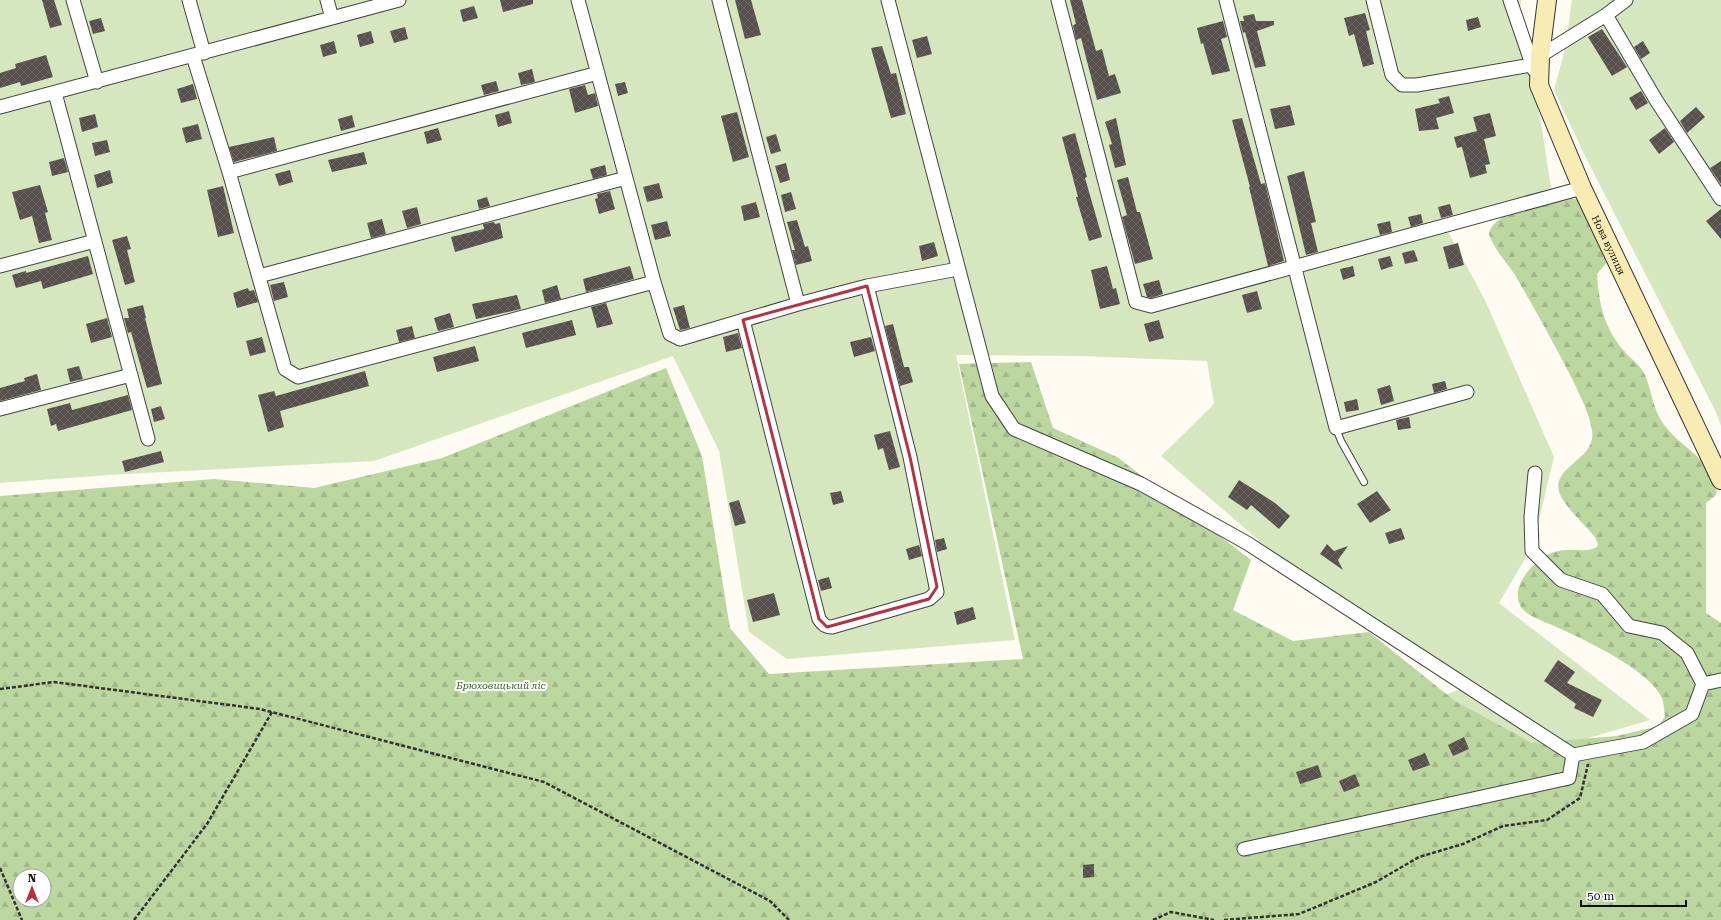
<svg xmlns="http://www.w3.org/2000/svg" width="1721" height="920" font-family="'Roboto Serif',serif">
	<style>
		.grass { fill: #d6e6bf }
		.forest { fill: url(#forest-firs); fill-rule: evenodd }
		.building { fill: url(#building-cross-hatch) }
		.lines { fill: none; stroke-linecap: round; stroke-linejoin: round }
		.lane-casing { stroke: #434343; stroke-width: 8 }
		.street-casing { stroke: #434343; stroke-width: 15 }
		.secondary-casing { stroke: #323232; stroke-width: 20 }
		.path { stroke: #323232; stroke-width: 2.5; stroke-dasharray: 4 2; stroke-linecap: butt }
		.lane { stroke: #fff; stroke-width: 6 }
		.street { stroke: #fff; stroke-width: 13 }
		.secondary { stroke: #f8ecb4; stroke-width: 18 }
		.marked { fill: none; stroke: #b43342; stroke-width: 3; stroke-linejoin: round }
		.labels { text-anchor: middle; stroke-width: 4; stroke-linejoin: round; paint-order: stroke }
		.street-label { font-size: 10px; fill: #101010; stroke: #fff }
		.park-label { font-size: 10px; font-style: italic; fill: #366225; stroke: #fff }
	</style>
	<defs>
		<pattern id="forest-firs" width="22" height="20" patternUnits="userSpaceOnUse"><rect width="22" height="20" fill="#bcd6a0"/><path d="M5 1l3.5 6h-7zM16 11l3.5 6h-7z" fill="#a1b789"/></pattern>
		<pattern id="building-cross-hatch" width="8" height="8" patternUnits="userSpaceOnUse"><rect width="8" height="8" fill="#57504d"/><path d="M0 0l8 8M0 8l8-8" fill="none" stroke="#6a6562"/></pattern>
	</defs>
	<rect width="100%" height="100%" fill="#fefbf3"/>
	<path class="grass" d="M 0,0 L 1521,0 L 1520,10 L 1541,123 L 1551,188 L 1446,228 L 1484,298 L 1554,457 L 1533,545 L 1499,603 L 1650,720 L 1585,739 L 1230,774 L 1474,684 L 1292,569 L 1161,456 L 1214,404 L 1207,361 L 1080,356 L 956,355 L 1015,640 L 787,659 L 749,632 L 719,451 L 673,356 L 374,461 L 108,475 L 0,483 Z
		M 1572,0 L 1721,0 L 1721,426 L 1716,412 L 1585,156 L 1554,90 L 1565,49 Z"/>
	<path class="forest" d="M 1569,197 L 1578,200 L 1607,262 L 1597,274 C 1599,304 1604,329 1625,352 C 1631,359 1641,366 1645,375 C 1654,397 1652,412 1670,432 C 1688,451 1700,453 1713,479 C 1715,484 1719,490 1715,496 L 1706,503 L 1706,613 L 1721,623 L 1721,920 L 0,920 L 0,496 L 214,479 L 314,488 L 442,458 L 666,368 L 702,456 L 730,628 L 769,674 L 1023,659 L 959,364 L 1031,362 L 1053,428 L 1117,457 L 1251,560 L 1233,610 L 1293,641 L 1369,632 L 1455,701 L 1532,743 L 1617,736 L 1659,726 L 1665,716 C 1664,711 1664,703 1662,698 C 1649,669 1581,638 1552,625 C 1543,621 1527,616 1521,607 C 1510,588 1530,566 1544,557 C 1564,544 1581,555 1597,547 L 1598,544 L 1595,537 C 1585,525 1572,514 1563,500 C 1542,467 1598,462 1592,430 C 1588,409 1577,389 1568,371 C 1551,338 1533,306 1515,275 C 1506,262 1494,249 1489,234 C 1493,210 1549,202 1569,197 ZM 20,876 L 44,876 L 44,900 L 20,900 Z"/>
	<path class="building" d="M 42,0 L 54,0 L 62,25 L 50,28 Z
		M 500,0 L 533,0 L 533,4 L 503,12 Z
		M 735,0 L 751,0 L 761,35 L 745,39 Z
		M 1070,0 L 1082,0 L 1096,51 L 1102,49 L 1109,76 L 1115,74 L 1121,93 L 1097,100 L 1081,38 L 1076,40 L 1073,25 L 1076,24 Z
		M 474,6 L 478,18 L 463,22 L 460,10 Z
		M 1365,13 L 1370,30 L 1366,31 L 1374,64 L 1363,67 L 1354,34 L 1349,36 L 1344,18 Z
		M 1254,14 L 1256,21 L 1274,21 L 1274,25 L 1257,31 L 1266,66 L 1255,68 L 1245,32 L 1243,33 L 1240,21 L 1244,21 L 1243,16 Z
		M 1478,17 L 1481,27 L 1468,31 L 1466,20 Z
		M 101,18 L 105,31 L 93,34 L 89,21 Z
		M 1223,21 L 1227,37 L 1221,39 L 1230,71 L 1212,75 L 1203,43 L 1201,44 L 1197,28 Z
		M 405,27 L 408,39 L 394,43 L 390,31 Z
		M 1602,29 L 1627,67 L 1612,76 L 1588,37 Z
		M 371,31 L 374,43 L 360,47 L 357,35 Z
		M 927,36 L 932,54 L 917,58 L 912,40 Z
		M 334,41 L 337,53 L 323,57 L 320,45 Z
		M 1643,41 L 1650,53 L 1641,59 L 1634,47 Z
		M 882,46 L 891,74 L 896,73 L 906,114 L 891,118 L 871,48 Z
		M 46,55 L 53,77 L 21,86 L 20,82 L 0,88 L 0,73 L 16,68 L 15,64 Z
		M 532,69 L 535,82 L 521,85 L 518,73 Z
		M 496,81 L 499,91 L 484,95 L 481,85 Z
		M 625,82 L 628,93 L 618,96 L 615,84 Z
		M 193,84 L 197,99 L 181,103 L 177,89 Z
		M 585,85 L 588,95 L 595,93 L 598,106 L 575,113 L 569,89 Z
		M 1641,91 L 1648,103 L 1636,110 L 1629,98 Z
		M 1449,96 L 1454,113 L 1436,118 L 1439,129 L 1419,131 L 1415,109 L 1440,103 L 1438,99 Z
		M 1290,105 L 1295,125 L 1275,129 L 1270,109 Z
		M 1696,107 L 1705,117 L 1687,133 L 1680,121 Z
		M 509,111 L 512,123 L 498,127 L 495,115 Z
		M 737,112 L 749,157 L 733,162 L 721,116 Z
		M 1490,113 L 1496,136 L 1484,139 L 1490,164 L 1485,165 L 1487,173 L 1470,178 L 1462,147 L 1457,148 L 1454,137 L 1477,131 L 1473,117 Z
		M 95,114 L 98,127 L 82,132 L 79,118 Z
		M 352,115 L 355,127 L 341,131 L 338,119 Z
		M 1116,118 L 1126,165 L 1115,168 L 1109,145 L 1112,144 L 1105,122 Z
		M 1242,118 L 1261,184 L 1265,183 L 1284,261 L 1268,266 L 1249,187 L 1250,187 L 1232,120 Z
		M 198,124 L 202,139 L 186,143 L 182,128 Z
		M 438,128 L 442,140 L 427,144 L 424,132 Z
		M 1665,128 L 1674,142 L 1659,154 L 1649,140 Z
		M 1075,133 L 1087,177 L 1085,178 L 1102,237 L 1089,241 L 1076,197 L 1078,197 L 1062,137 Z
		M 776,134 L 781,151 L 771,154 L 766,137 Z
		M 274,137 L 277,151 L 234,162 L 229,147 Z
		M 107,140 L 110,152 L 95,156 L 92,143 Z
		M 364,152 L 367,164 L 332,172 L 328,160 Z
		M 64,158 L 68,172 L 52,176 L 49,162 Z
		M 1721,161 L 1721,184 L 1710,168 Z
		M 786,163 L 790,180 L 780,183 L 775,166 Z
		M 605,165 L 607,175 L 593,179 L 590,169 Z
		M 110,170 L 113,183 L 97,188 L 94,175 Z
		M 290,170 L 293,182 L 279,186 L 275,174 Z
		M 1304,171 L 1316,222 L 1311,223 L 1318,252 L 1306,255 L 1287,176 Z
		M 1128,177 L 1137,212 L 1140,212 L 1153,259 L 1135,264 L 1122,217 L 1127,215 L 1117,180 Z
		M 659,183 L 663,198 L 647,202 L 643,187 Z
		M 40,185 L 48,212 L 45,213 L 52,240 L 39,243 L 32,216 L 20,220 L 12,192 Z
		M 223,186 L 234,233 L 218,237 L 207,190 Z
		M 610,191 L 615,209 L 599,214 L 595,199 L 598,198 L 597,194 Z
		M 791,192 L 796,209 L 785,212 L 781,195 Z
		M 487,197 L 490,206 L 479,209 L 477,200 Z
		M 756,202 L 760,217 L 744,221 L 741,206 Z
		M 1450,204 L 1453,215 L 1441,218 L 1438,207 Z
		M 417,207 L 421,224 L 407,228 L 402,211 Z
		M 1721,209 L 1721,239 L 1706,221 Z
		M 1421,214 L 1423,223 L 1411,227 L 1408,217 Z
		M 382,219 L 386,234 L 371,238 L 367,223 Z
		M 797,220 L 805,247 L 808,246 L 812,261 L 796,265 L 792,250 L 795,250 L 787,222 Z
		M 667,221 L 671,236 L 655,240 L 651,225 Z
		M 1390,221 L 1392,232 L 1380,235 L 1377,224 Z
		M 494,222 L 495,224 L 500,223 L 503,238 L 455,252 L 451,237 L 484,229 L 483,224 Z
		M 127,236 L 131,249 L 127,250 L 135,282 L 125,285 L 112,240 Z
		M 934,242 L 938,256 L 922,261 L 919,246 Z
		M 1458,243 L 1464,265 L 1449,269 L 1443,247 Z
		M 1414,250 L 1418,261 L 1405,264 L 1402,253 Z
		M 88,256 L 93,274 L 43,289 L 41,281 L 16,288 L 12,275 L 26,271 L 26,273 Z
		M 1390,256 L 1393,266 L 1381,270 L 1378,259 Z
		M 630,266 L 634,279 L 586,292 L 583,279 Z
		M 1107,266 L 1113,289 L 1116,288 L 1120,304 L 1100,309 L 1091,270 Z
		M 1353,266 L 1355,276 L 1343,280 L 1340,269 Z
		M 1159,280 L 1163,294 L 1151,298 L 1147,297 L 1143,284 Z
		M 284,282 L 288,297 L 274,301 L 270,285 Z
		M 557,285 L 561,299 L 545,303 L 542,290 Z
		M 248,288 L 249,291 L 254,290 L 258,302 L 237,308 L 233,293 Z
		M 1257,291 L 1262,309 L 1247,313 L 1242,295 Z
		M 517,295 L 521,309 L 476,319 L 472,304 Z
		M 606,303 L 613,324 L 597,328 L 591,307 Z
		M 143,305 L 146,318 L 145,318 L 162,384 L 147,388 L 131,332 L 128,333 L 124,318 L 129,318 L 127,309 Z
		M 684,305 L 690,328 L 680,330 L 673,308 Z
		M 450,313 L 454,327 L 438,331 L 434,318 Z
		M 107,318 L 112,337 L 91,343 L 86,324 Z
		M 572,320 L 576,335 L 526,348 L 522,333 Z
		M 1159,320 L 1164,338 L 1149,342 L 1144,324 Z
		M 893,324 L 904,367 L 909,367 L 913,382 L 900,386 L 885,326 Z
		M 412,326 L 415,338 L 399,342 L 396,330 Z
		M 738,333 L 742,348 L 726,352 L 723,337 Z
		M 262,337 L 266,352 L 250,356 L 246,341 Z
		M 871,337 L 875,351 L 854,357 L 850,342 Z
		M 475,346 L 479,361 L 437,372 L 433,357 Z
		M 79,366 L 83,379 L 70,382 L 67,369 Z
		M 365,371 L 369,386 L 280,411 L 284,427 L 268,432 L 258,395 L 274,391 L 276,396 Z
		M 37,374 L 41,390 L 0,401 L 0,388 L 25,381 L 24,378 Z
		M 1445,381 L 1447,389 L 1434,393 L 1432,384 Z
		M 1390,385 L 1394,401 L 1381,405 L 1377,389 Z
		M 128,395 L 132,410 L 58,431 L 56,424 L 51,426 L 47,409 L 70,403 L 72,410 Z
		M 1357,399 L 1359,410 L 1346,412 L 1344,402 Z
		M 161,406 L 165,419 L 154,422 L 151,409 Z
		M 1409,417 L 1411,428 L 1398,430 L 1396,420 Z
		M 890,431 L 900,467 L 889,470 L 883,448 L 878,450 L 874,435 Z
		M 161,451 L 164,462 L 125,472 L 122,461 Z
		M 1239,480 L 1275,503 L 1290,516 L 1279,529 L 1251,505 L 1247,510 L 1228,497 Z
		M 841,491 L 844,502 L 833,505 L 830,493 Z
		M 1377,491 L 1391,510 L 1370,523 L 1357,504 Z
		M 739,500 L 746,523 L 735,526 L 729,503 Z
		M 1401,528 L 1405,539 L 1389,544 L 1385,533 Z
		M 944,538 L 947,549 L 937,552 L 935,540 Z
		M 1327,544 L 1334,551 L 1348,546 L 1338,560 L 1343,570 L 1320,554 Z
		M 919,545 L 922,556 L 909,560 L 906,549 Z
		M 829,577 L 832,588 L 821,591 L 818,580 Z
		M 774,593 L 780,615 L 753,622 L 747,600 Z
		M 973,607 L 976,619 L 957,625 L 954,612 Z
		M 1558,660 L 1575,672 L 1567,683 L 1602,700 L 1593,717 L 1574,708 L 1576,704 L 1544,681 Z
		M 1464,737 L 1469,749 L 1453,756 L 1448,745 Z
		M 1425,753 L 1430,765 L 1413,771 L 1408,760 Z
		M 1318,765 L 1322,777 L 1300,784 L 1296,772 Z
		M 1355,774 L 1360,786 L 1344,792 L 1339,781 Z
		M 1094,864 L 1094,877 L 1083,878 L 1083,865 Z"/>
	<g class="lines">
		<defs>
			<path id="lane" d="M 1336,428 L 1341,441 L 1364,482"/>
			<path id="street" d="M 73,0 L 97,82
				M 189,0 L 204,53
				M 327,0 L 332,18
				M 578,0 L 654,282 L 670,334 L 680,339 L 798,304
				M 719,0 L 798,304 L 867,286 L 958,269
				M 888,0 L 992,396 L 1014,429 L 1141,484 L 1247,543 L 1573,755
				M 1058,0 L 1136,302 L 1151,306 L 1582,188
				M 1226,0 L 1336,428 L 1467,392
				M 1373,0 L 1392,75 L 1402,85 L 1417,85 L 1531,65 L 1540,56 L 1606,15 L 1626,0
				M 1510,0 L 1534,70
				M 1606,15 L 1656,100 L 1721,199
				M 193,56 L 229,172 L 285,369 L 298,377 L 654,282
				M 55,93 L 148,439
				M 0,107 L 399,0
				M 229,172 L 598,73
				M 0,266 L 95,241
				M 259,276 L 626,178
				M 743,320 L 819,619 C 823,625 826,627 832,627 L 929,599 L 937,592 L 910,457 L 867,286
				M 0,409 L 131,375
				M 1535,473 L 1531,517 L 1532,551 L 1561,580 L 1602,594 L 1629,626 L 1662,633 L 1687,653 L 1703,684
				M 1244,849 L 1569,778 L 1573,755 L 1643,742 L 1692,714 L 1703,684 L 1721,680"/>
			<g id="secondary">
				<path id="s1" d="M 1547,0 L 1540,56 L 1539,85 L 1582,188 L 1721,480"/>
			</g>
		</defs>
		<use href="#lane" class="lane-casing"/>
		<use href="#street" class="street-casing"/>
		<use href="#secondary" class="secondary-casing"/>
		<path class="path" d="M 0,689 L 54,682 L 260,709 L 544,782 L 770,901 L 789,920
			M 0,868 L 22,920
			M 134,920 L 207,824 L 272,712
			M 1153,920 L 1171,912 L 1214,920
			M 1224,920 L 1299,914 L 1376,882 L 1419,857 L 1463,844 L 1503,826 L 1547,820 L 1580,798 L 1588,764"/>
		<use href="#lane" class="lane"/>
		<use href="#street" class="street"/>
		<use href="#secondary" class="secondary"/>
	</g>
	<path class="marked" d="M 867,286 L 910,457 L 937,587 L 929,599 L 827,627 L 819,619 L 743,320 Z"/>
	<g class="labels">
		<g class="street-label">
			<text dy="4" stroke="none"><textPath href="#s1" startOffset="260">Нова вулиця</textPath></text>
		</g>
		<g class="park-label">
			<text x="501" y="689">Брюховицький ліс</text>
		</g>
	</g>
	<g transform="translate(32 888)"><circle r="19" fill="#ffffff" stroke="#9f9f9f"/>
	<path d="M0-3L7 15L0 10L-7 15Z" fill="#b43342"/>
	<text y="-6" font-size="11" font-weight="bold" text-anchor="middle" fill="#101010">N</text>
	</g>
	<path d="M1581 900v6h105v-6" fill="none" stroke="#101010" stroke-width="2"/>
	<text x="1587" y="900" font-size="12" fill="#101010" stroke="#ffffff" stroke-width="3" paint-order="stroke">50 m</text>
</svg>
